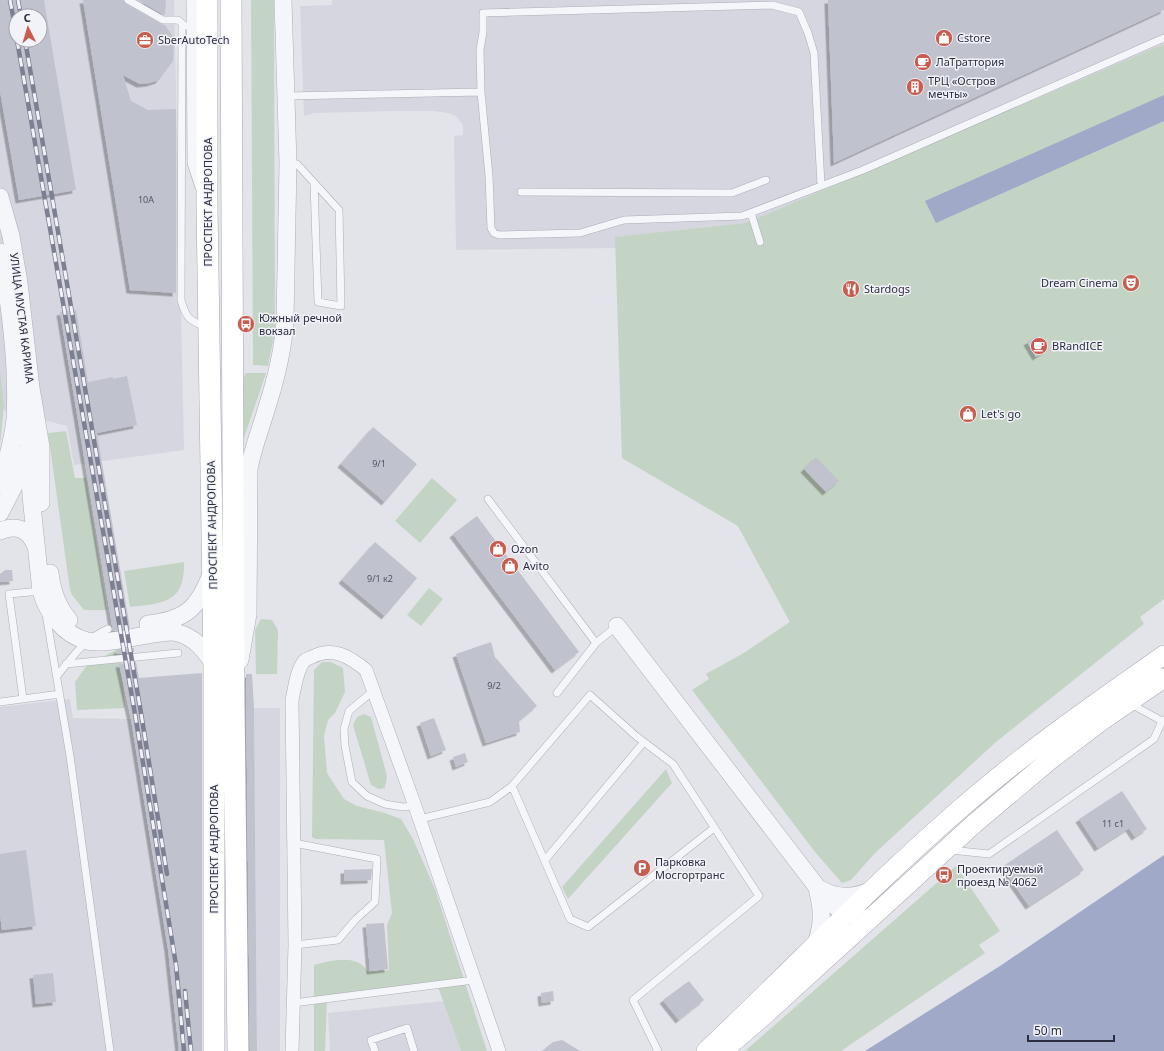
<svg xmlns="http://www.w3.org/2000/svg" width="1164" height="1051" font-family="'Noto Sans',sans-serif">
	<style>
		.built { fill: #d5d6df; fill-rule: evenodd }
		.green { fill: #c4d4c4 }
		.water { fill: #a0a9c8 }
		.building { fill: #c0c2cd; fill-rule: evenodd; filter: url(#shadow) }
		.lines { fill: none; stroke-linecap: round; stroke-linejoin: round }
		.service-casing { stroke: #acadb7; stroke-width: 8 }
		.minor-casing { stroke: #acadb7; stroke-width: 14 }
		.tertiary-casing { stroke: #acadb7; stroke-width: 18 }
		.secondary-casing { stroke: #acadb7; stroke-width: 20 }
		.primary-casing { stroke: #a3a5b5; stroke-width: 22 }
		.service { stroke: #f5f6f9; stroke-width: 7 }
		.minor { stroke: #f5f6f9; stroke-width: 13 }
		.tertiary { stroke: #f5f6f9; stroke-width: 17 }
		.secondary { stroke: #fff; stroke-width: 19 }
		.primary { stroke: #fff; stroke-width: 21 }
		.rail-casing { stroke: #7d7f93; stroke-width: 4.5 }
		.rail { stroke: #f2f3f8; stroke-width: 3; stroke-dasharray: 9; stroke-linecap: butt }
		.labels { text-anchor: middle; stroke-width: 3; stroke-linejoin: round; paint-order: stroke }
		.number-label { font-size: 9px; fill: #505364 }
		.poi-label { font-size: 11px; fill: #2b2e41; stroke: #f2f3f8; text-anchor: start }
		.street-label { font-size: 11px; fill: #2b2e41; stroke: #f2f3f8 }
	</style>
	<defs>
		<filter id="shadow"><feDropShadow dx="-3.5" dy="3.5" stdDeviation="0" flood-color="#0004"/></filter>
	</defs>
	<rect width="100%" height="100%" fill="#e3e4ea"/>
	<path class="built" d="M 0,0 L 174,0 L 184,450 L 74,465 L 67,426 L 0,409 ZM 16,16 L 40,16 L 40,40 L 16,40 Z
		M 332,0 L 1164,0 L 1164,599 L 1005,715 L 706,674 L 744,653 L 790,622 L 738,526 L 622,458 L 617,248 L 456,250 L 454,136 L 463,135 L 463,125 L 456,116 L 448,113 L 433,111 L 397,111 L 314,113 L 304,116 L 300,6 L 332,5 Z
		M 70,699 L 73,718 L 131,719 L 168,949 L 179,1051 L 0,1051 L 0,707 Z
		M 254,708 L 280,708 L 280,1051 L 257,1051 Z
		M 444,1001 L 461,1051 L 330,1051 L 328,1013 Z"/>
	<path class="green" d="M 251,0 L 274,0 L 275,331 L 268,366 L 253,365 Z
		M 1164,44 L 1164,599 L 1140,617 L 1144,624 L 996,742 L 875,853 L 851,880 L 842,883 L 815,852 L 692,690 L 709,679 L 706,674 L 744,653 L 790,622 L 738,526 L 622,458 L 615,237 L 746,223 Z
		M 0,371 L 4,405 L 0,445 Z
		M 246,373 L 266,373 L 243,441 L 241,408 L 244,377 Z
		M 66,431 L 75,478 L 86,478 L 107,610 L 84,610 L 72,595 L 70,590 L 48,433 Z
		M 432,478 L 457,500 L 420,543 L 395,521 Z
		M 184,562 C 185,603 164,603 130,607 L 124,571 Z
		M 429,588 L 443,599 L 421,626 L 407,615 Z
		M 261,619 L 272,620 L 278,630 L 277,674 L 256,674 L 255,630 Z
		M 120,648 L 125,708 L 77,710 L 75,682 L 87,665 Z
		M 322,662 L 331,662 L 343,668 L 345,692 L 335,713 L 328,720 L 324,736 L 327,773 L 344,799 L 357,806 L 385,813 L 401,819 L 413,839 L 435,889 L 487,1051 L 461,1051 L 437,984 L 327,999 L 325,1051 L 314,1051 L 314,965 C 331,961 357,953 368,972 L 389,970 L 387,925 L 392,913 L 384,840 L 316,839 L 312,837 L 314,670 Z
		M 364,714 L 371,717 L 387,776 L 385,788 L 379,789 L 371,785 L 353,725 L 357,717 Z
		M 666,769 L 672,783 L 568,899 L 562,887 Z
		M 956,866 L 1000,931 L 979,945 L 985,953 L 841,1051 L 745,1051 Z"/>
	<path class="water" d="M 1164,95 L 1164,121 L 936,223 L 925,201 Z
		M 1164,855 L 1164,1051 L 865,1051 L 1000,966 Z"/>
	<path class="building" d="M 0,0 L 44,0 L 76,190 L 19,200 L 0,91 ZM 16,16 L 40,16 L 40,40 L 16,40 Z
		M 83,0 L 123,0 L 126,4 L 161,24 L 165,25 L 172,35 L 174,43 L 173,61 L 159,80 L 150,83 L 140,84 L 123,75 L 131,101 L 148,110 L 176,109 L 176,293 L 130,290 Z
		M 138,0 L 166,0 L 165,15 L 164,15 Z
		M 828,0 L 1164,0 L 1164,10 L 834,163 Z
		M 76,310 L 88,382 L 113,377 L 113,379 L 127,376 L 137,425 L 97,433 L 130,628 L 113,631 L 60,312 Z
		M 1037,336 L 1047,350 L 1036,357 L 1027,342 Z
		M 373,427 L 417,464 L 385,502 L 341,464 Z
		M 816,457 L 839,481 L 826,492 L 804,469 Z
		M 477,516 L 579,652 L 555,670 L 453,534 Z
		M 375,542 L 417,578 L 385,616 L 342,580 Z
		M 5,570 L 12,570 L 13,581 L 0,582 L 0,574 Z
		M 491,642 L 495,657 L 537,706 L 519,721 L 520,732 L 486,743 L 456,654 Z
		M 134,648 L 134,652 L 117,654 L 117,650 Z
		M 136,662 L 139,678 L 202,673 L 202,1051 L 179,1051 L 168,949 L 131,719 L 119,664 Z
		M 246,674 L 252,674 L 254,708 L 257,1051 L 250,1051 Z
		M 434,718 L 446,750 L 431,756 L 420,723 Z
		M 465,753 L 468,762 L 456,767 L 453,757 Z
		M 1122,791 L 1147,829 L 1135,837 L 1129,828 L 1098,848 L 1079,819 Z
		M 1057,830 L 1084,870 L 1029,906 L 1002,867 Z
		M 26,850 L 36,926 L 2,930 L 0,914 L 0,854 Z
		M 372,869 L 371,880 L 344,881 L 344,870 Z
		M 384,923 L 388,969 L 370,971 L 366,924 Z
		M 53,973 L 56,1002 L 36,1004 L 33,975 Z
		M 689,981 L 704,1000 L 679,1020 L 663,1000 Z
		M 553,991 L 554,1001 L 542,1003 L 541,993 Z
		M 562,1040 L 580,1051 L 542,1051 L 553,1042 Z"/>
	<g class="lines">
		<defs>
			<path id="service" d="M 128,0 L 163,20 L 178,20 L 185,26
				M 182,24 L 181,300 C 186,318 189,321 207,327
				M 286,96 L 481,92
				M 288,164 L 297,164 L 339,210 L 341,306 L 318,302 L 314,183
				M 821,185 L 814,53 L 808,33 L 799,12 L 772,5 L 483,13 L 483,32 L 480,50 L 481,92 L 489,176 L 491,228 L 494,233 L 499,235 L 580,233 L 624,220 L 742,216 L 863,170 L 1164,38
				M 521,192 L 732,193 L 766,180
				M 751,213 L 760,242
				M 488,499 L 596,643 L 617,626
				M 46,614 L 70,756 L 110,1051
				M 66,664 L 178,653
				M 57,676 C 74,655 83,640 108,629
				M 373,691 L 349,711 L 344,729 L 345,746 L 352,782 L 367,796 L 385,804 L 403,807 L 415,806
				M 557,693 L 596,643
				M 23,699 L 9,594 L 41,591
				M 0,702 L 60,694
				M 1129,703 L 1162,721 L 1164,720
				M 420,819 L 490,802 L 512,786
				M 294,843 L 377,859 L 375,902 L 356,919 L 338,940 L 295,945
				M 950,850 L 989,854 L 1154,739 L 1162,721
				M 545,860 L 644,742
				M 293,1003 L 474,980
				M 375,1051 L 371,1040 L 407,1028 L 414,1051
				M 658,1051 L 633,1000 L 759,896 L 673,764 L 636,736 L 590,695 L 512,786 L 570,919 L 588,927 L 714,828"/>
			<path id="minor" d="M 193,0 L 194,163 L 202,187
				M 292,1051 L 295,945 L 292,700 C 295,687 296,672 304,661 C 306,659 310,658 312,657 C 333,646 350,657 366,670 L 415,806 L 499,1051"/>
			<path id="tertiary" d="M 0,197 L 11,236 L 19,283 L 31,388 L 30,398
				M 0,252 C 10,302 18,368 15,419 C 13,441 6,463 0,485
				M 15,377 L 27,433 L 31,496 L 41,591 C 47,613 64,635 87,641 C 103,645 131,637 148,635 C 157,634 170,630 178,633 C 196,638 204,650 214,664
				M 31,388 L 41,447 L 41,503
				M 0,513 L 14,486 L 23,454
				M 0,531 C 18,524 30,530 36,547
				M 50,573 C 52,591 57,606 69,620
				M 148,624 C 185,620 198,609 211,574
				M 617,626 L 817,887 C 829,901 839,915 859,915
				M 240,660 L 248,614 L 249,469 C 253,447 261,428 267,407 C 276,379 283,351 285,321 L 288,164 L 283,0
				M 820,889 C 838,899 854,898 872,890
				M 815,947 C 823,924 823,912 817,888"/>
			<path id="secondary" d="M 706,1051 C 791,971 871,886 960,809 C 1024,753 1094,704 1164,655
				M 723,1051 L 769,1011 L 975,823 L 1050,760 L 1100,722 L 1164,678"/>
			<path id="primary" d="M 207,0 L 207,206 L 214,664 L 214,1051
				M 231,0 L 234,700 L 238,1051"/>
		</defs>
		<use href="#service" class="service-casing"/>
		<use href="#minor" class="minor-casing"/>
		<use href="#tertiary" class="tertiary-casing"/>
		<use href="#secondary" class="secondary-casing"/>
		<use href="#primary" class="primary-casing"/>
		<use href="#service" class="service"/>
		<use href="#minor" class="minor"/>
		<use href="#tertiary" class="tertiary"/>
		<use href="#secondary" class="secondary"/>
		<use href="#primary" class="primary"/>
		<defs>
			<path id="rail" d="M 10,0 L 16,32
				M 18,0 L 21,16
				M 17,40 L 135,714 L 176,965 L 184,1051
				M 25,40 L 141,713 L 167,874
				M 185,991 L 191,1051"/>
		</defs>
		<use href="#rail" class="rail-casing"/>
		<use href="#rail" class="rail"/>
	</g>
	<defs>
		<symbol id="shop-disc" viewBox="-11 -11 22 22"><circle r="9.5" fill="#c75d4f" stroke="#f2f3f8"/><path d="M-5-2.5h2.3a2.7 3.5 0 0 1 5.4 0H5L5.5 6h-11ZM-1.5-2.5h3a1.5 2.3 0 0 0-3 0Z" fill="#fff"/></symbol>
		<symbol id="office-disc" viewBox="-11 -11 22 22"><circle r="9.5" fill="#c75d4f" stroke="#f2f3f8"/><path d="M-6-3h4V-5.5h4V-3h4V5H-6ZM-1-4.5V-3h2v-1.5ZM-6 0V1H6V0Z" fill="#fff"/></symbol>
		<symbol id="cafe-disc" viewBox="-11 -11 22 22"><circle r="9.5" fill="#c75d4f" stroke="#f2f3f8"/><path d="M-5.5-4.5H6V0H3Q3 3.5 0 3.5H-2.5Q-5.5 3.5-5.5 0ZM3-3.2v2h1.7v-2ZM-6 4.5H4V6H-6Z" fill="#fff"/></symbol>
		<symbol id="building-disc" viewBox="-11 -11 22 22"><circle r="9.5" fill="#c75d4f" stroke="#f2f3f8"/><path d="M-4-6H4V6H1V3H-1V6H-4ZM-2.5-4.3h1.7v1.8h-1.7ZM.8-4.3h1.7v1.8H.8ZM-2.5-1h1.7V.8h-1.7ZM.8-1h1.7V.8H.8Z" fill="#fff"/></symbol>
		<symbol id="theatre-disc" viewBox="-11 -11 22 22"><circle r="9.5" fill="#c75d4f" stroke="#f2f3f8"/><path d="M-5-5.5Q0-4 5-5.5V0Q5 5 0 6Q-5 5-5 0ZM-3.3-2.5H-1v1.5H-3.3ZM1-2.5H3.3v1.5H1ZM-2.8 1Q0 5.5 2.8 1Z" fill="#fff"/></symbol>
		<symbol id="restaurant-disc" viewBox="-11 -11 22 22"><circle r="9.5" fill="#c75d4f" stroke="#f2f3f8"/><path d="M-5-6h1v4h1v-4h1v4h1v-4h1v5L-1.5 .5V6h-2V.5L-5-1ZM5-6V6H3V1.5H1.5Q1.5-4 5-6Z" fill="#fff"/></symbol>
		<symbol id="bus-disc" viewBox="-11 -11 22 22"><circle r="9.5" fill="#c75d4f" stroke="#f2f3f8"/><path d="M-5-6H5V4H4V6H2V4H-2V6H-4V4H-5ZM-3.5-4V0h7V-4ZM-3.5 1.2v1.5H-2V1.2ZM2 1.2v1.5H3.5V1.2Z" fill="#fff"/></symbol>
		<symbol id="parking-disc" viewBox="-11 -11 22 22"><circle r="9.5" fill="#c75d4f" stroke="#f2f3f8"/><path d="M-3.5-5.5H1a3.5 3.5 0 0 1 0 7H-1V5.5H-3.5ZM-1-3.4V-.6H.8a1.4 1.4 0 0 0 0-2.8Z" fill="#fff"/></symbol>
	</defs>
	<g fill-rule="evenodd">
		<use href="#shop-disc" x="934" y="28" width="20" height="20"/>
		<use href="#office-disc" x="135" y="30" width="20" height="20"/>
		<use href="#cafe-disc" x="913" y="52" width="20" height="20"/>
		<use href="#building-disc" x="905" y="77" width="20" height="20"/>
		<use href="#theatre-disc" x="1121" y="273" width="20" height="20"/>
		<use href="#restaurant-disc" x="841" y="279" width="20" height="20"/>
		<use href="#bus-disc" x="236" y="314" width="20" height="20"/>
		<use href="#cafe-disc" x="1029" y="336" width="20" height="20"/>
		<use href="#shop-disc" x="958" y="404" width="20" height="20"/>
		<use href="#shop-disc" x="488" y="539" width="20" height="20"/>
		<use href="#shop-disc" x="500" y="556" width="20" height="20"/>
		<use href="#parking-disc" x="632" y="858" width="20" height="20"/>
		<use href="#bus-disc" x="934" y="865" width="20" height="20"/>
	</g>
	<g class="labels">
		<g class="number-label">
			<text x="146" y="203">10А</text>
			<text x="379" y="467">9/1</text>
			<text x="380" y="582">9/1 к2</text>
			<text x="494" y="689">9/2</text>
			<text x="1113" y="827">11 с1</text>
		</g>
		<g class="poi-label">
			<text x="957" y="42">Cstore</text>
			<text x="158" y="44">SberAutoTech</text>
			<text x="936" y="66">ЛаТраттория</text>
			<text x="928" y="85">ТРЦ «Остров<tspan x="928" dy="13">мечты»</tspan></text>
			<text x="1118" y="287" text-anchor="end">Dream Cinema</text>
			<text x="864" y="293">Stardogs</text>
			<text x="259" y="322">Южный речной<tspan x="259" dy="13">вокзал</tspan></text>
			<text x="1052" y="350">BRandICE</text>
			<text x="981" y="418">Let's go</text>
			<text x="511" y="553">Ozon</text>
			<text x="523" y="570">Avito</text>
			<text x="655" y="866">Парковка<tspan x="655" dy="13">Мосгортранс</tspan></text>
			<text x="957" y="873">Проектируемый<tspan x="957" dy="13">проезд № 4062</tspan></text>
		</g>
		<g class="street-label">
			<text transform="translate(208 202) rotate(-90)" y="4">ПРОСПЕКТ АНДРОПОВА</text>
			<text transform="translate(22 318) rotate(83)" y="4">УЛИЦА МУСТАЯ КАРИМА</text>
			<text transform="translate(212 525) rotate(-91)" y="4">ПРОСПЕКТ АНДРОПОВА</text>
			<text transform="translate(214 849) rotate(-90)" y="4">ПРОСПЕКТ АНДРОПОВА</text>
		</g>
	</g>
	<g transform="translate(28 28) rotate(355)"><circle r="19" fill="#f2f3f8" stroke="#a2a4af"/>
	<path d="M0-3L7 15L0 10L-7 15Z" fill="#c75d4f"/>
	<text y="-6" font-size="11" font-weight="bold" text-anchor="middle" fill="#2b2e41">С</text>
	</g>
	<path d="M1028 1035v6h86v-6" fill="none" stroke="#2b2e41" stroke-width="2"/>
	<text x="1034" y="1035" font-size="12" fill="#2b2e41" stroke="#f2f3f8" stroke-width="3" paint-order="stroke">50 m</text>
</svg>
